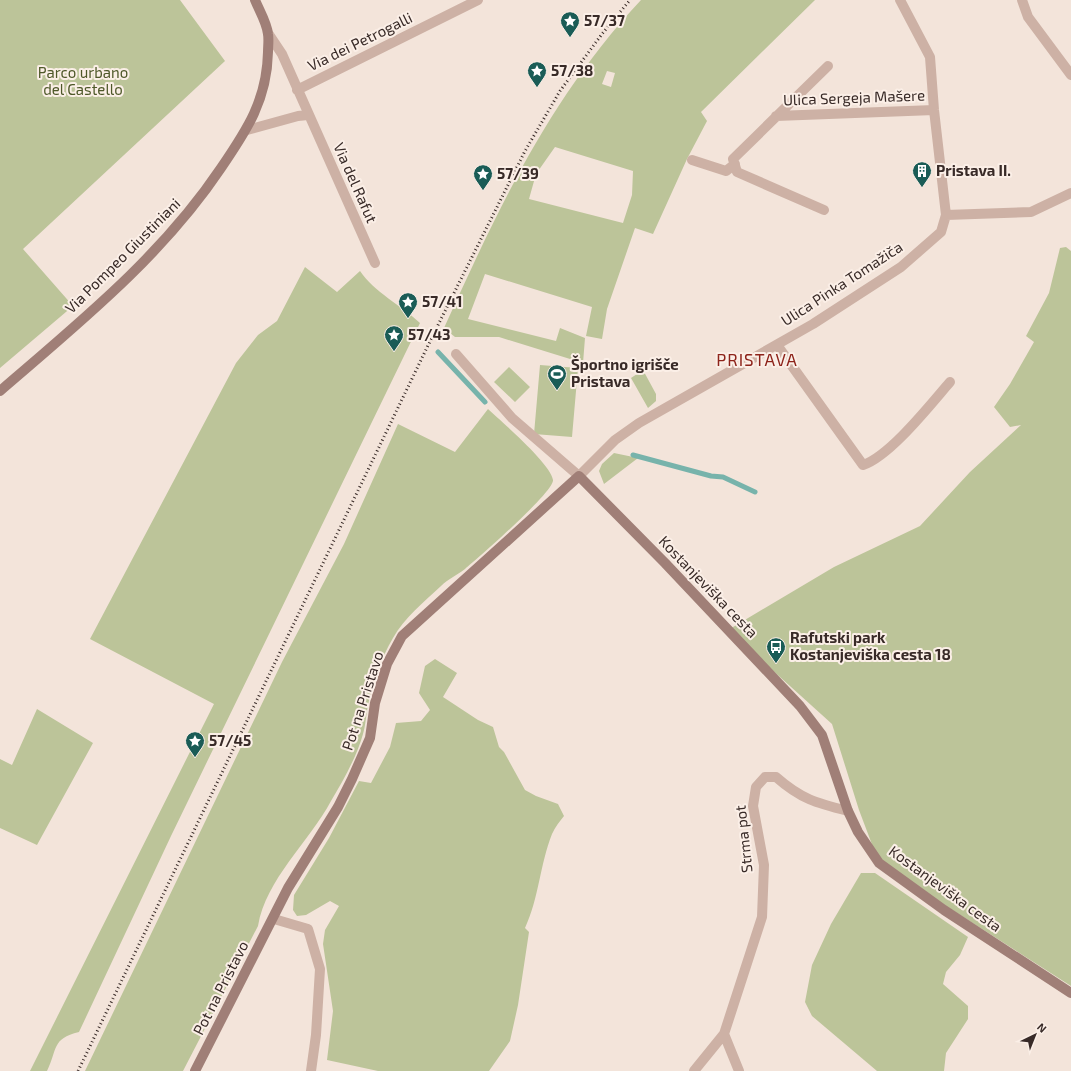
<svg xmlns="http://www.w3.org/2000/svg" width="1071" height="1071" font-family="'Exo 2',sans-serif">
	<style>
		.green { fill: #bcc499; fill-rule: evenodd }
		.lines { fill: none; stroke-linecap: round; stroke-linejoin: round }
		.stream { stroke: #77b3ab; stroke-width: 5 }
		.street { stroke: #cdb1a5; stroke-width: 10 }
		.secondary { stroke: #a07f77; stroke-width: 10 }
		.rail { stroke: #382a27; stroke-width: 3; stroke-dasharray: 1 3; stroke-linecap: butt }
		.labels { text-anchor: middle; stroke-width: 4; stroke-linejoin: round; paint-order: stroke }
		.poi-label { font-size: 15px; font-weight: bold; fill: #382a27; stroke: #fbefe7; text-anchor: start }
		.street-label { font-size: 15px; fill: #382a27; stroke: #fbefe7 }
		.park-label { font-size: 15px; fill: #4e5829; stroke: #fbefe7 }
		.quarter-label { font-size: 17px; letter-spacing: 1px; fill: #8d231a; stroke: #fbefe7 }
	</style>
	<rect width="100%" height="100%" fill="#f3e4da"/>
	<path class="green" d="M 0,0 L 180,0 L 225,61 L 23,249 L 73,306 L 0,368 Z
		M 641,0 L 815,0 L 701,112 L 707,121 L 687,159 L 653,234 L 635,228 L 607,309 L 602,339 L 586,336 L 592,307 L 485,274 L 468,319 L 556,341 L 560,328 L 585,338 L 583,363 L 499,337 L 455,337 L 444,328 C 498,209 550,97 641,0 ZM 607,71 L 615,73 L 611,87 L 602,84 ZM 555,147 L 633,171 L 632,195 L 623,223 L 529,199 L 536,174 Z
		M 1066,247 L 1071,251 L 1071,986 L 879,863 L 859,810 L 832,724 L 728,630 L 834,567 L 920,526 L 970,472 L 1021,425 L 1010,427 L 994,407 L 1010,384 L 1034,342 L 1026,336 L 1049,293 L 1060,248 Z
		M 305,267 L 337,292 L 360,271 C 374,292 401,305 420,323 L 171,836 L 79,1032 C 51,1039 58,1049 47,1071 L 30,1071 L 214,704 L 90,639 L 236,363 L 258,335 L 277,321 Z
		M 540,365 L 578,368 L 572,437 L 534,434 Z
		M 509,367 L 530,387 L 515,402 L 494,382 Z
		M 643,370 L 656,394 L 656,401 L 648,408 L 631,378 Z
		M 488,409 C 502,422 551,464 553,480 C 554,492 478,558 465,569 C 457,575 448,579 441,586 C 424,602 404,618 393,638 C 381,658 373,682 368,705 C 366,714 366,724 363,734 C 357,756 343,781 331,801 C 309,842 266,879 258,926 L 183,1071 L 85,1071 L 282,662 L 344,544 L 398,424 L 455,452 Z
		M 614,453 L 638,458 L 604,484 L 599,471 L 602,464 Z
		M 435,659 L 457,673 L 443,697 L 478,720 L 493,727 L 499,747 L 504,752 L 525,790 L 536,796 L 558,804 L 564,816 C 560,821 555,827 552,834 C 540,864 539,898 525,928 L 529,932 L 518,1005 L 510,1041 L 489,1071 L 378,1071 L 327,1060 L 333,1011 L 323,944 L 325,930 L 339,906 L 330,901 L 306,915 L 297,916 L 293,910 L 294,895 L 329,838 L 359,781 L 371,783 L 390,747 L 396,723 L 421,721 L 430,710 L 419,693 L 425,666 Z
		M 37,709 L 93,743 L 37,845 L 0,828 L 0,759 L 12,765 Z
		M 861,873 L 875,873 L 968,937 L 960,955 L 946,972 L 943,984 L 968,1006 L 968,1019 L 946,1053 L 944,1071 L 877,1071 L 812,1016 L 805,1002 L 812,965 L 831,924 Z"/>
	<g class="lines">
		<path class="stream" d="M 438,352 L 485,402
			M 633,455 L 711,476 L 723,477 L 755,492"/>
		<path class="street" d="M 1022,0 L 1028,17 L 1071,75
			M 268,33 L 282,54 L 375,263
			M 297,90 L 478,0
			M 776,116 L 934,110
			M 247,130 L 298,116 L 308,115
			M 692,160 L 726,171 L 735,164
			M 824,210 L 737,172 L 733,159 L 828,66
			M 946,215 L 1031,212 L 1071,193
			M 777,345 L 863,465 C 890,456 930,405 950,382
			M 456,354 L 512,418 L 579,476 L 615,440 L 639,423 L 813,324 L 901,267 L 941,232 L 946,215 L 934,110 L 930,57 L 900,0
			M 274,919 L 308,929 L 320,969 L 316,1035 L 311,1071
			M 694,1071 L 724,1034
			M 739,1071 L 724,1034 L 762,917 L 764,865 L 753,806 L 756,787 L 765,777 L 776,777 C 801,799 816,803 848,811"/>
		<path class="secondary" d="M 0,391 C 80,322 162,256 221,168 C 247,130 267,100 268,52 C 268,46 269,40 268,34 C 267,23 259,10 255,0
			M 195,1071 L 288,888 L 338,807 L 352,779 L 370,738 L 375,703 L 387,664 L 402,636 L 579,476 L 665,563 L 800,706 L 822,735 L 848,811 L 858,832 L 879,863 L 944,910 L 1071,993"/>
		<path class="rail" d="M 78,1071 L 435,331 L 525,151 L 560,91 L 602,34 L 630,0"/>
	</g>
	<defs>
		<symbol id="sight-pin" viewBox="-11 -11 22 30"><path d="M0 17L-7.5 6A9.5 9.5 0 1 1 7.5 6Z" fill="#1a5c56" stroke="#fbefe7"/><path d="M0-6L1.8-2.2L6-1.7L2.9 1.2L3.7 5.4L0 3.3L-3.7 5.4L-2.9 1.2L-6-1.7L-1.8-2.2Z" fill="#fff"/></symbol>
		<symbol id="building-pin" viewBox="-11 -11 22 30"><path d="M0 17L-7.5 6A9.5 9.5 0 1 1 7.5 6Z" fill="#1a5c56" stroke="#fbefe7"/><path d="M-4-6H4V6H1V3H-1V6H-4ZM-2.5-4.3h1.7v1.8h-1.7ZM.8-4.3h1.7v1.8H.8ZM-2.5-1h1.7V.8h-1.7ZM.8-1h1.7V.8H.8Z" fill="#fff"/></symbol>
		<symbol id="stadium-pin" viewBox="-11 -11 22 30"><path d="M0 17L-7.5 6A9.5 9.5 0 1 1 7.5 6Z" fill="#1a5c56" stroke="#fbefe7"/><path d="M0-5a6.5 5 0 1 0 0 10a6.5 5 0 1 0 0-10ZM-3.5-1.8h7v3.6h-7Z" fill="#fff"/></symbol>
		<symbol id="bus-pin" viewBox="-11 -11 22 30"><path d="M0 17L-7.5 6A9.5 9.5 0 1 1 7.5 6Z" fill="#1a5c56" stroke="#fbefe7"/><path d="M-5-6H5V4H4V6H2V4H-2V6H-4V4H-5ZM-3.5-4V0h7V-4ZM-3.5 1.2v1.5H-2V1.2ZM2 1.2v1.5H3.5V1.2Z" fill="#fff"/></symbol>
	</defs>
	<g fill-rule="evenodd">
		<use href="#sight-pin" x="559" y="10" width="22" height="30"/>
		<use href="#sight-pin" x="526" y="60" width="22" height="30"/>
		<use href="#building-pin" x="911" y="160" width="22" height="30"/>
		<use href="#sight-pin" x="472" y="163" width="22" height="30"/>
		<use href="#sight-pin" x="397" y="291" width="22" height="30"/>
		<use href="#sight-pin" x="383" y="324" width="22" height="30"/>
		<use href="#stadium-pin" x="546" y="363" width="22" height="30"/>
		<use href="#bus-pin" x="765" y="636" width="22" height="30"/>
		<use href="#sight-pin" x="184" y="730" width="22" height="30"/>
	</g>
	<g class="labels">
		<g class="poi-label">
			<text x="584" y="26">57/37</text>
			<text x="551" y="76">57/38</text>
			<text x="936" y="176">Pristava II.</text>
			<text x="497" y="179">57/39</text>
			<text x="422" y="307">57/41</text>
			<text x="408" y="340">57/43</text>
			<text x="571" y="370">Športno igrišče<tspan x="571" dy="17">Pristava</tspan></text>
			<text x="790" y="643">Rafutski park<tspan x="790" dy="17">Kostanjeviška cesta 18</tspan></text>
			<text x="209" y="746">57/45</text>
		</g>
		<g class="street-label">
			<text transform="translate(360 42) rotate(-26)" y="5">Via dei Petrogalli</text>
			<text transform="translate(854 98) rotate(-2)" y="5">Ulica Sergeja Mašere</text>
			<text transform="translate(355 183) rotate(66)" y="5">Via del Rafut</text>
			<text transform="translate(123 256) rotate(-45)" y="5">Via Pompeo Giustiniani</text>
			<text transform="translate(842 284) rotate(-33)" y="5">Ulica Pinka Tomažiča</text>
			<text transform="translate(708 587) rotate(46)" y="5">Kostanjeviška cesta</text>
			<text transform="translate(363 701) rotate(-72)" y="5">Pot na Pristavo</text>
			<text transform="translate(744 839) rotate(-96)" y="5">Strma pot</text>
			<text transform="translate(945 889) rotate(36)" y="5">Kostanjeviška cesta</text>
			<text transform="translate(221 988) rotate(-63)" y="5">Pot na Pristavo</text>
		</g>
		<g class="park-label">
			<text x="83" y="78">Parco urbano<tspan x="83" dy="17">del Castello</tspan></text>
		</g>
		<g class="quarter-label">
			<text x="757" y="366">PRISTAVA</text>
		</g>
	</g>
	<g transform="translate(1035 1035) rotate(43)" stroke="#fbefe7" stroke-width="3" paint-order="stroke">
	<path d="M0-3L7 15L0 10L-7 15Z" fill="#382a27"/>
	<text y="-6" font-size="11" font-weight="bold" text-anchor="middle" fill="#382a27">N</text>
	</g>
</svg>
